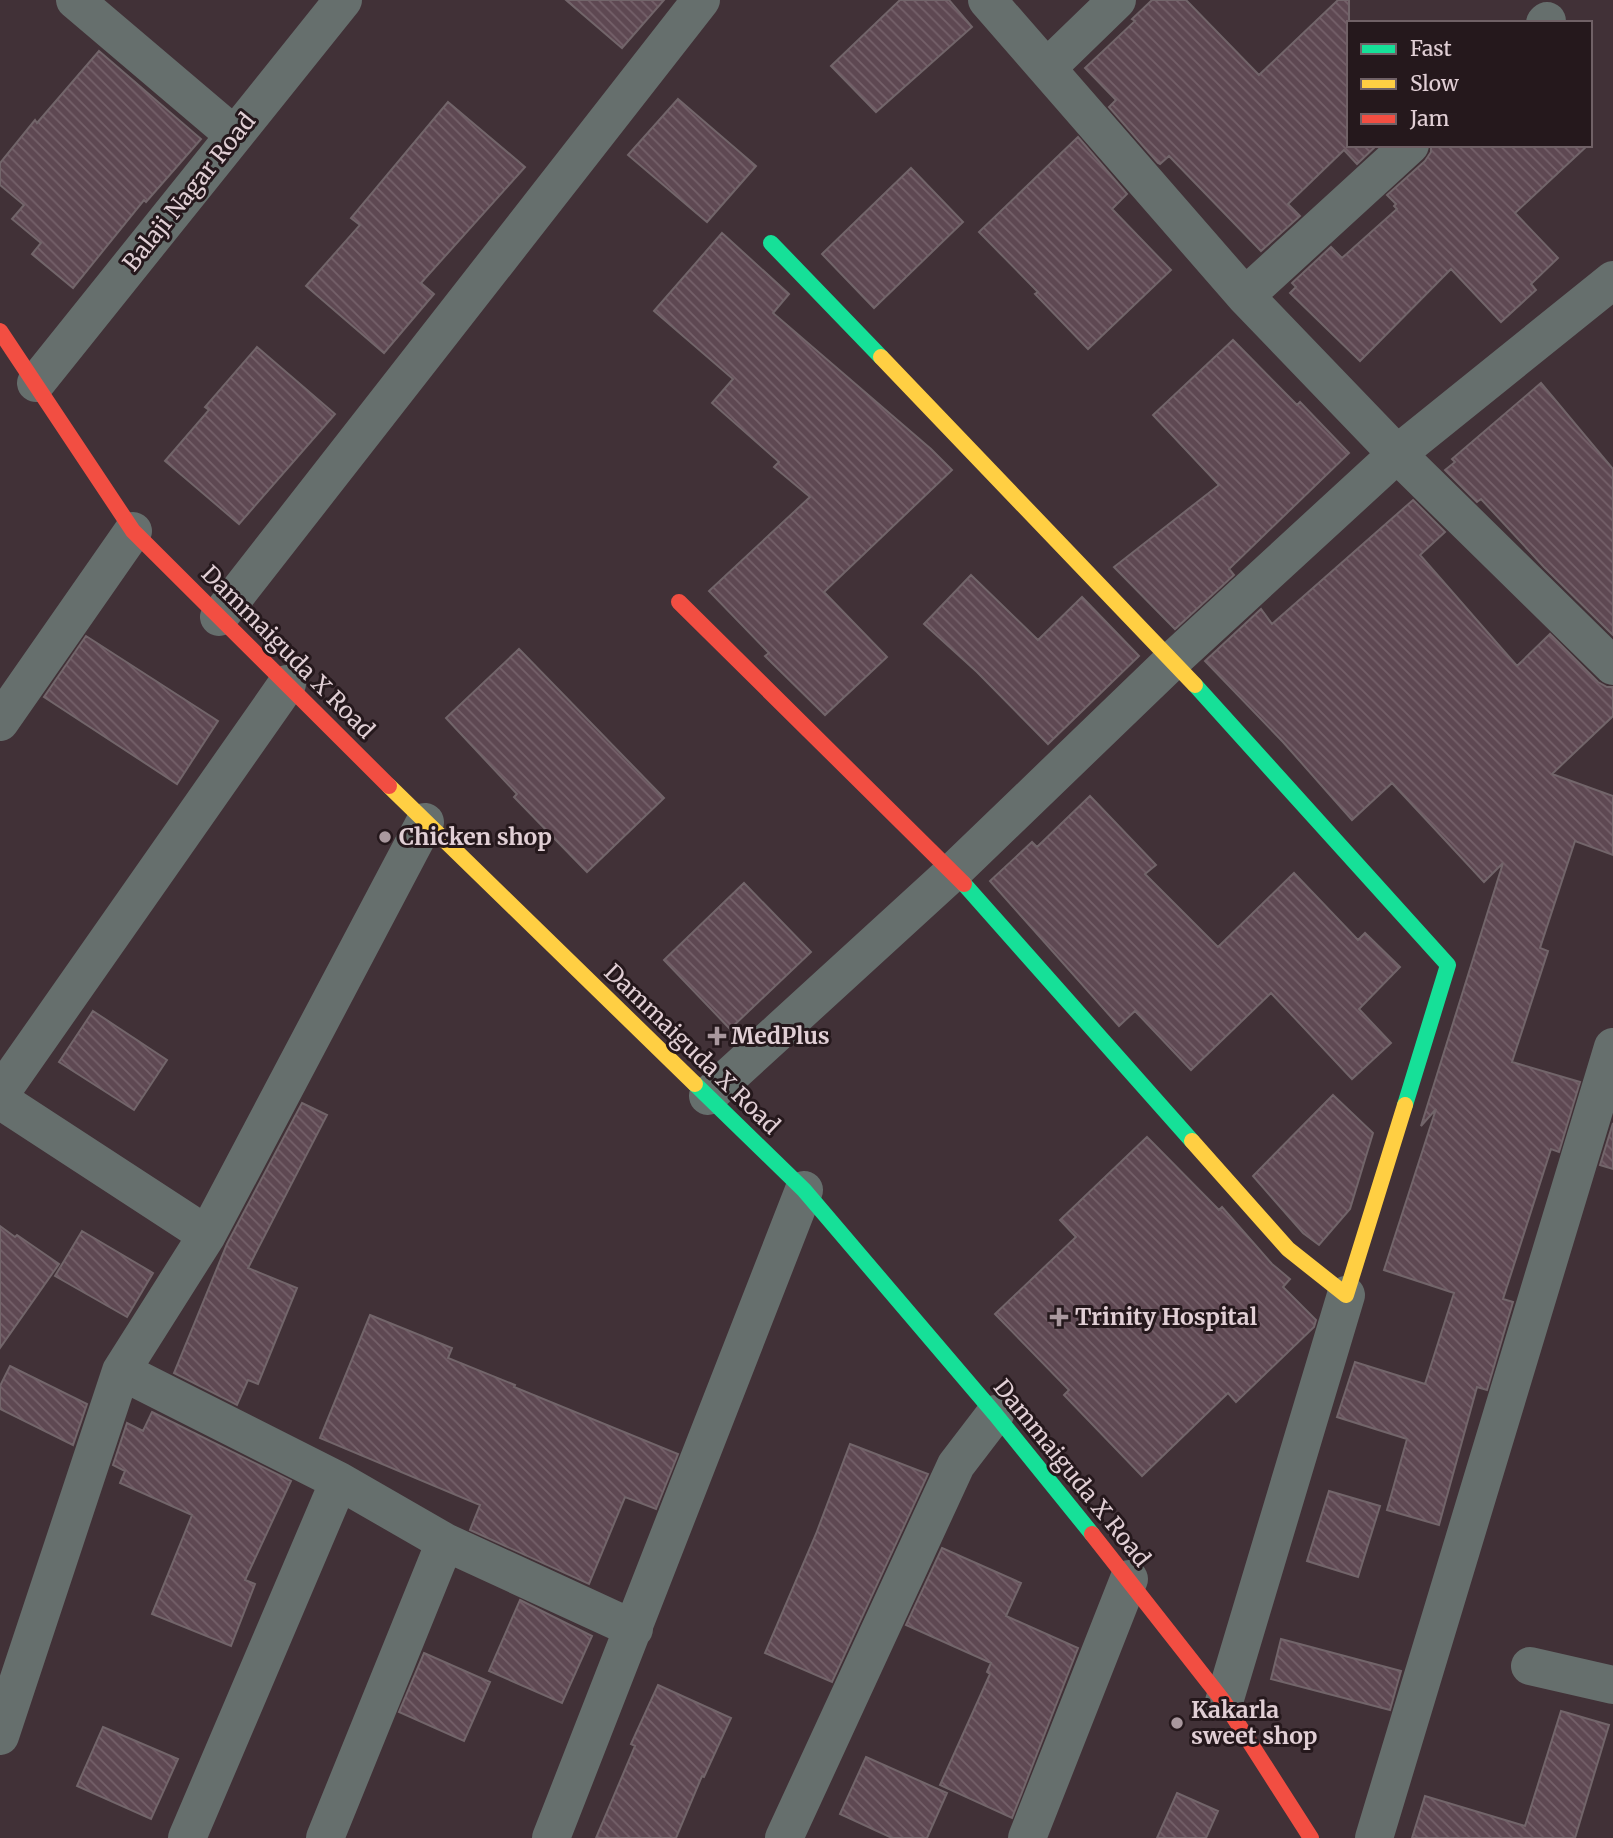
<svg xmlns="http://www.w3.org/2000/svg" width="1613" height="1838" font-family="Merriweather,serif">
	<style>
		.building { fill: url(#building-back-hatch); stroke: #72656a; stroke-width: 2 }
		.lines { fill: none; stroke-linecap: round; stroke-linejoin: round }
		.street { stroke: #666f6d; stroke-width: 38 }
		.fast { stroke: #16e098; stroke-width: 16 }
		.slow { stroke: #ffcf43; stroke-width: 16 }
		.jam { stroke: #f24e42; stroke-width: 16 }
		.poi-dot { fill: #a9989e; stroke: #25181c; stroke-width: 2.5 }
		.labels { text-anchor: middle; stroke-width: 6; stroke-linejoin: round; paint-order: stroke }
		.street-label { font-size: 23px; fill: #e1cfd5; stroke: #25181c }
		.poi-label { font-size: 23px; font-weight: bold; fill: #e1cfd5; stroke: #25181c; text-anchor: start }
	</style>
	<defs>
		<pattern id="building-back-hatch" width="6" height="6" patternUnits="userSpaceOnUse" patternTransform="scale(1.75)"><rect width="6" height="6" fill="#5e4852"/><path d="M-1 5l2 2M0 0l6 6M5-1l2 2" fill="none" stroke="#75616a"/></pattern>
	</defs>
	<rect width="100%" height="100%" fill="#413137"/>
	<path class="building" d="M 566,0 L 664,0 L 622,48 Z
		M 900,0 L 949,0 L 972,27 L 876,112 L 831,66 Z
		M 1152,0 L 1186,0 L 1259,75 L 1338,0 L 1349,0 L 1349,145 L 1377,145 L 1357,164 L 1344,150 L 1288,204 L 1300,216 L 1261,251 L 1169,156 L 1160,164 L 1158,163 L 1109,107 L 1116,100 L 1085,68 L 1135,21 L 1132,19 Z
		M 99,51 L 201,139 L 146,202 L 144,200 L 73,288 L 32,254 L 41,243 L 12,219 L 24,205 L 0,185 L 0,163 L 35,120 L 37,123 Z
		M 678,99 L 756,166 L 707,222 L 628,155 Z
		M 448,102 L 525,167 L 421,283 L 434,294 L 384,353 L 306,286 L 360,225 L 351,218 Z
		M 1078,137 L 1127,194 L 1112,209 L 1171,270 L 1088,349 L 1035,294 L 1038,292 L 979,232 Z
		M 1431,145 L 1588,145 L 1515,213 L 1558,258 L 1531,284 L 1536,290 L 1501,322 L 1451,269 L 1360,361 L 1290,293 L 1296,287 L 1292,283 L 1331,247 L 1342,258 L 1397,209 L 1394,206 L 1396,204 L 1387,195 L 1425,161 L 1431,152 Z
		M 911,168 L 963,222 L 874,308 L 822,254 Z
		M 722,233 L 789,294 L 773,313 L 931,449 L 952,470 L 824,592 L 887,657 L 825,715 L 765,656 L 769,653 L 709,591 L 810,497 L 774,467 L 779,462 L 712,403 L 733,379 L 654,311 Z
		M 1233,340 L 1297,405 L 1300,402 L 1349,453 L 1229,569 L 1234,575 L 1175,629 L 1114,567 L 1219,485 L 1153,415 Z
		M 257,347 L 335,414 L 239,524 L 165,461 L 209,410 L 205,407 Z
		M 1541,383 L 1613,469 L 1613,635 L 1544,567 L 1481,499 L 1477,502 L 1445,470 L 1455,462 L 1452,459 Z
		M 1413,500 L 1445,532 L 1420,555 L 1517,666 L 1550,634 L 1598,682 L 1607,687 L 1613,687 L 1613,716 L 1552,774 L 1613,796 L 1613,855 L 1575,841 L 1540,948 L 1548,951 L 1512,1062 L 1580,1082 L 1559,1152 L 1551,1149 L 1503,1299 L 1513,1302 L 1487,1390 L 1477,1387 L 1439,1525 L 1387,1510 L 1407,1439 L 1337,1417 L 1355,1362 L 1425,1384 L 1454,1293 L 1384,1270 L 1436,1109 L 1421,1126 L 1503,863 L 1484,882 L 1392,783 L 1352,820 L 1283,742 L 1205,661 L 1261,609 L 1272,624 Z
		M 971,575 L 1038,640 L 1082,597 L 1139,656 L 1048,744 L 977,672 L 924,624 Z
		M 86,636 L 218,721 L 177,784 L 44,697 Z
		M 519,649 L 664,798 L 587,872 L 514,797 L 517,794 L 446,718 Z
		M 1090,796 L 1156,865 L 1145,874 L 1218,947 L 1294,873 L 1358,940 L 1365,933 L 1400,967 L 1359,1009 L 1391,1043 L 1352,1079 L 1271,993 L 1191,1070 L 1135,1011 L 1119,1026 L 990,881 L 1032,842 L 1037,847 Z
		M 744,883 L 811,952 L 730,1029 L 664,960 Z
		M 93,1011 L 167,1060 L 134,1110 L 59,1062 Z
		M 1333,1095 L 1373,1133 L 1350,1209 L 1319,1245 L 1303,1233 L 1253,1176 Z
		M 302,1103 L 327,1115 L 248,1268 L 297,1288 L 258,1384 L 248,1380 L 237,1405 L 174,1373 L 227,1244 Z
		M 1613,1123 L 1613,1169 L 1600,1165 Z
		M 1147,1137 L 1219,1210 L 1222,1207 L 1272,1264 L 1290,1279 L 1283,1287 L 1316,1320 L 1314,1327 L 1236,1402 L 1228,1393 L 1142,1476 L 1064,1395 L 1069,1390 L 995,1314 L 1076,1237 L 1060,1220 Z
		M 0,1226 L 15,1237 L 17,1235 L 59,1264 L 0,1348 Z
		M 82,1231 L 153,1273 L 127,1317 L 55,1276 Z
		M 370,1315 L 452,1348 L 448,1358 L 515,1385 L 514,1387 L 678,1454 L 656,1509 L 625,1497 L 589,1584 L 470,1530 L 480,1505 L 320,1438 Z
		M 10,1366 L 87,1404 L 73,1445 L 0,1409 L 0,1386 Z
		M 152,1412 L 291,1481 L 245,1580 L 255,1584 L 231,1646 L 152,1614 L 192,1515 L 120,1483 L 125,1471 L 113,1465 L 127,1423 L 143,1431 Z
		M 850,1444 L 928,1474 L 832,1682 L 765,1653 L 816,1534 Z
		M 1329,1491 L 1380,1506 L 1358,1577 L 1307,1561 Z
		M 942,1548 L 1021,1583 L 1006,1616 L 1078,1648 L 1012,1818 L 940,1785 L 990,1674 L 987,1672 L 991,1663 L 906,1625 Z
		M 520,1600 L 592,1636 L 562,1703 L 489,1671 Z
		M 1281,1639 L 1401,1671 L 1390,1710 L 1271,1679 Z
		M 424,1653 L 490,1682 L 464,1741 L 399,1712 Z
		M 658,1685 L 731,1718 L 704,1777 L 702,1776 L 676,1838 L 596,1838 L 635,1746 L 631,1744 Z
		M 1561,1711 L 1609,1725 L 1575,1838 L 1412,1838 L 1425,1796 L 1525,1826 Z
		M 103,1727 L 178,1759 L 151,1819 L 77,1786 Z
		M 866,1757 L 947,1793 L 927,1838 L 892,1838 L 840,1814 Z
		M 1177,1793 L 1218,1811 L 1206,1838 L 1157,1838 Z"/>
	<g class="lines">
		<path class="street" d="M 75,0 L 234,135
			M 987,0 L 1245,296 L 1397,454 L 1613,666
			M 1545,23 L 1547,21
			M 1048,67 L 1117,0
			M 1245,296 L 1410,145
			M 36,383 L 343,0
			M 219,617 L 701,0
			M 0,722 L 133,531
			M 0,1094 L 287,684
			M 708,1096 L 953,872 L 1173,660 L 1397,454 L 1613,280
			M 0,1100 L 207,1235
			M 121,1371 L 207,1235 L 425,822
			M 1530,1666 L 1613,1685
			M 1224,1702 L 1346,1295
			M 0,1736 L 121,1371 L 339,1481 L 445,1542 L 634,1629
			M 187,1838 L 339,1481
			M 325,1838 L 445,1542
			M 551,1838 L 804,1190
			M 784,1838 L 956,1465 L 995,1414
			M 1027,1838 L 1129,1579
			M 1374,1838 L 1613,1047"/>
		<path class="fast" d="M 771,243 L 881,357
			M 1195,685 L 1448,965 L 1405,1105
			M 964,884 L 1192,1141
			M 695,1084 L 804,1190 L 995,1414 L 1092,1534"/>
		<path class="slow" d="M 881,357 L 1195,685
			M 389,786 L 695,1084
			M 1192,1141 L 1288,1249 L 1346,1295 L 1405,1105"/>
		<path class="jam" d="M 0,331 L 133,531 L 389,786
			M 679,602 L 964,884
			M 1092,1534 L 1224,1702 L 1311,1838"/>
	</g>
	<g class="poi-dot">
		<circle cx="385" cy="837" r="7"/>
		<path d="M713.5 1025.5h7v7h7v7h-7v7h-7v-7h-7v-7h7z"/>
		<path d="M1055.5 1306.5h7v7h7v7h-7v7h-7v-7h-7v-7h7z"/>
		<circle cx="1177" cy="1723" r="7"/>
	</g>
	<g class="labels">
		<g class="street-label">
			<text transform="translate(189 192) rotate(-51)" y="8">Balaji Nagar Road</text>
			<text transform="translate(288 652) rotate(45)" y="8">Dammaiguda X Road</text>
			<text transform="translate(692 1049) rotate(44)" y="8">Dammaiguda X Road</text>
			<text transform="translate(1072 1473) rotate(51)" y="8">Dammaiguda X Road</text>
		</g>
		<g class="poi-label">
			<text x="399" y="845">Chicken shop</text>
			<text x="731" y="1044">MedPlus</text>
			<text x="1075" y="1325">Trinity Hospital</text>
			<text x="1191" y="1718">Kakarla<tspan x="1191" dy="26">sweet shop</tspan></text>
		</g>
	</g>
	<rect x="1347" y="21" width="245" height="126" fill="#25181c" stroke="#706166" stroke-width="2"/>
	<rect x="1361" y="44" width="35" height="10" fill="#16e098" stroke="#706166" stroke-width="2"/>
	<text x="1410" y="56" font-size="21" fill="#e1cfd5">Fast</text>
	<rect x="1361" y="79" width="35" height="10" fill="#ffcf43" stroke="#706166" stroke-width="2"/>
	<text x="1410" y="91" font-size="21" fill="#e1cfd5">Slow</text>
	<rect x="1361" y="114" width="35" height="10" fill="#f24e42" stroke="#706166" stroke-width="2"/>
	<text x="1410" y="126" font-size="21" fill="#e1cfd5">Jam</text>
</svg>
